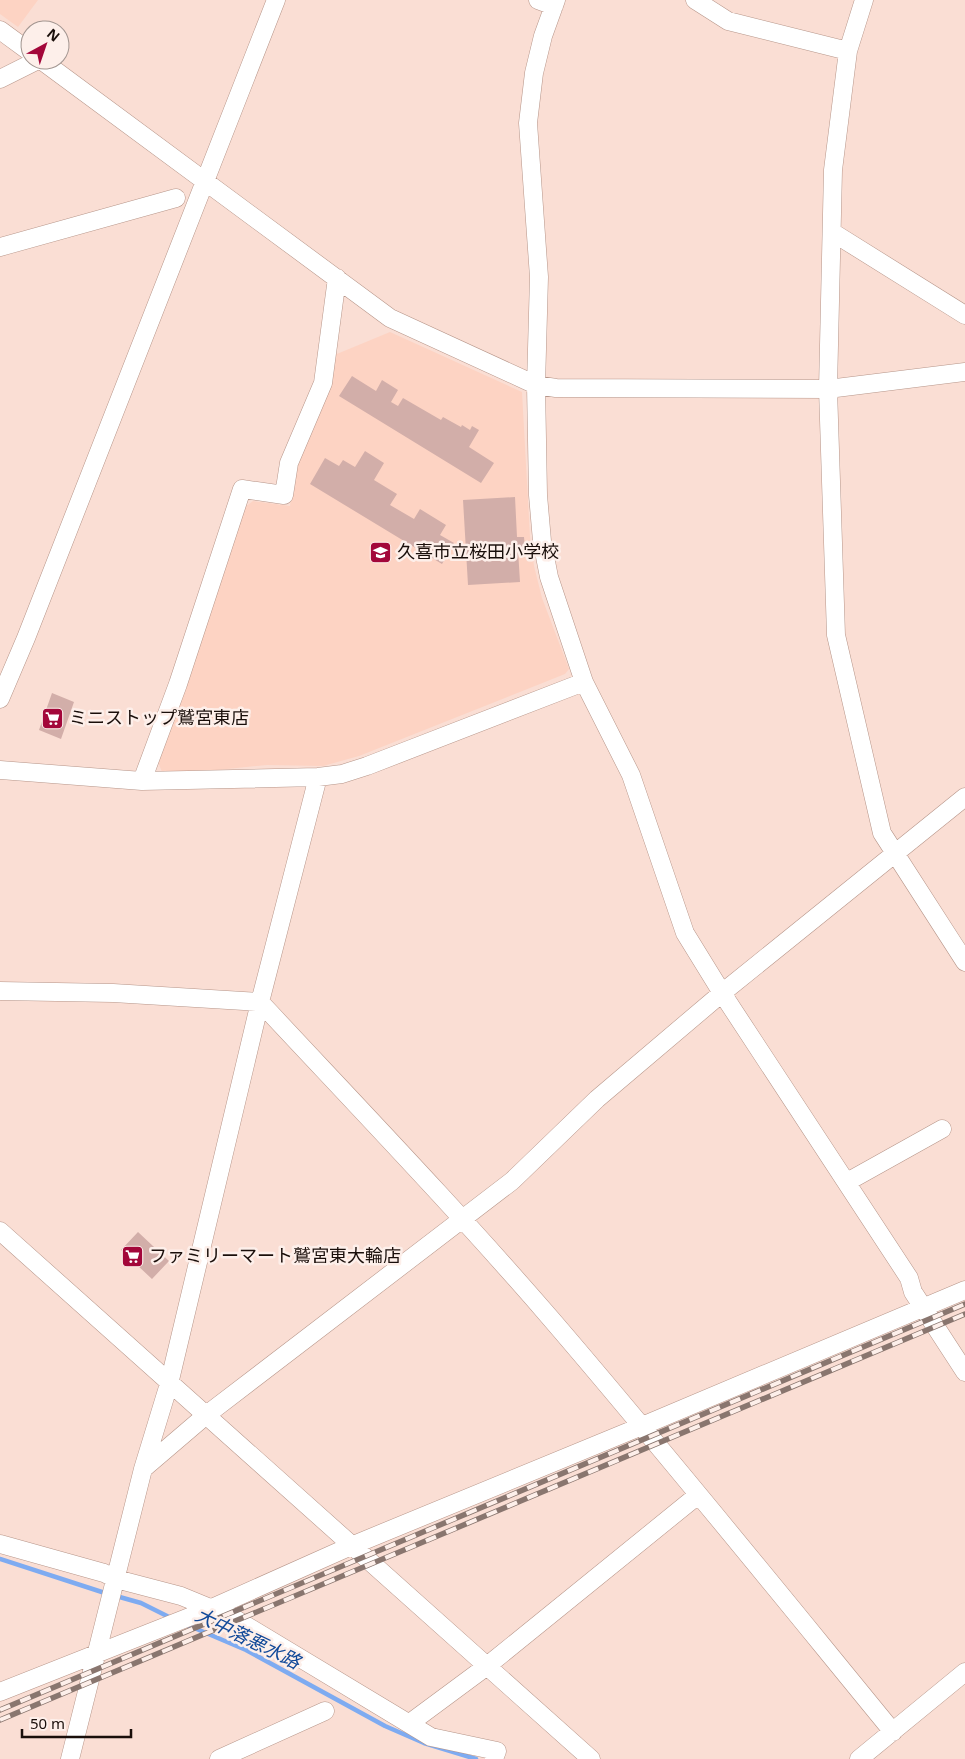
<svg xmlns="http://www.w3.org/2000/svg" width="965" height="1759" font-family="'Noto Sans','Noto Sans JP',sans-serif">
	<style>
		.built { fill: #fdd3c3 }
		.lines { fill: none; stroke-linecap: round; stroke-linejoin: round }
		.stream { stroke: #7eabf1; stroke-width: 4.5 }
		.building { fill: #d2aea9 }
		.minor-casing { stroke: #b69589; stroke-width: 19 }
		.minor { stroke: #fff; stroke-width: 18 }
		.rail-casing { stroke: #89766f; stroke-width: 5.5 }
		.rail { stroke: #fdefea; stroke-width: 4; stroke-dasharray: 11; stroke-linecap: butt }
		.labels { text-anchor: middle; stroke-width: 5; stroke-linejoin: round; paint-order: stroke }
		.poi-label { font-size: 18px; fill: #190e0a; stroke: #fdefea; text-anchor: start }
		.water-label { font-size: 19px; font-style: italic; fill: #114999; stroke: #fdefea }
	</style>
	<rect width="100%" height="100%" fill="#faded4"/>
	<path class="built" d="M 0,0 L 38,0 L 18,27 L 0,14 Z
		M 390,332 L 522,392 L 530,537 L 534,566 L 542,598 L 569,669 L 565,674 L 359,756 L 323,766 L 267,765 L 207,771 L 162,772 L 158,762 L 245,507 L 253,501 L 290,506 L 294,470 L 332,356 Z"/>
	<g class="lines">
		<path class="stream" d="M 0,1559 L 108,1594
			M 116,1596 L 141,1603 L 171,1618
			M 185,1624 L 246,1650 L 385,1726 L 424,1743 L 476,1759"/>
	</g>
	<path class="building" d="M 352,376 L 376,391 L 382,380 L 398,390 L 391,402 L 398,406 L 403,398 L 441,420 L 443,417 L 461,427 L 462,425 L 470,430 L 472,426 L 479,430 L 469,447 L 494,463 L 481,483 L 339,396 Z
		M 365,451 L 384,463 L 374,480 L 397,494 L 390,505 L 414,519 L 420,509 L 446,525 L 440,535 L 454,543 L 442,564 L 310,484 L 325,458 L 339,466 L 343,460 L 355,467 Z
		M 515,497 L 517,537 L 524,537 L 525,549 L 518,550 L 520,582 L 468,585 L 463,500 Z
		M 52,693 L 74,702 L 61,739 L 39,730 Z
		M 138,1232 L 169,1261 L 152,1279 L 121,1250 Z"/>
	<g class="lines">
		<defs>
			<path id="minor" d="M 538,0 L 554,6
				M 556,0 L 543,36 L 534,73 L 528,123 L 539,277 L 536,385 L 538,495 L 542,541 L 549,577 L 584,682 L 631,775 L 685,933 L 722,993 L 909,1278 L 913,1292 L 965,1372
				M 695,0 L 728,21 L 848,51
				M 864,0 L 848,51 L 833,170 L 828,389 L 836,635 L 882,833 L 965,962
				M 0,30 L 30,52
				M 41,60 L 390,318 L 536,385 L 556,388 L 828,389 L 965,372
				M 0,79 L 38,60
				M 832,232 L 965,315
				M 0,247 L 176,198
				M 0,699 L 26,638 L 276,0
				M 0,770 L 142,781 L 318,777 L 342,774 L 367,766 L 584,682
				M 142,781 L 178,684 L 242,489 L 284,495 L 289,463 L 323,383 L 337,278
				M 0,991 L 113,993 L 260,1002 C 358,1107 458,1211 552,1320 C 668,1455 780,1594 893,1732
				M 847,1182 L 942,1129
				M 0,1231 L 591,1759
				M 143,1469 L 205,1416 L 512,1181 L 597,1099 L 722,993 L 965,797
				M 0,1544 L 104,1573 L 116,1579 L 181,1596 L 232,1617 L 431,1737 L 497,1751 L 494,1759
				M 0,1692 L 212,1608 L 351,1546 L 642,1426 L 965,1290
				M 410,1723 L 487,1666 L 698,1495
				M 70,1759 L 143,1469 L 169,1384 L 260,1002 L 318,777
				M 219,1759 L 325,1711
				M 859,1759 L 965,1672"/>
		</defs>
		<use href="#minor" class="minor-casing"/>
		<use href="#minor" class="minor"/>
		<defs>
			<path id="rail" d="M 0,1710 L 965,1304
				M 0,1720 L 965,1314"/>
		</defs>
		<use href="#rail" class="rail-casing"/>
		<use href="#rail" class="rail"/>
	</g>
	<defs>
		<symbol id="school-square" viewBox="-11 -11 22 22"><rect x="-9" y="-9" width="18" height="18" rx="4" fill="#a3073a" stroke="#fdefea"/><path d="M0-5L7-2L0 1L-7-2ZM-4 1L0 2.5L4 1V4Q0 6-4 4Z" fill="#fff"/></symbol>
		<symbol id="supermarket-square" viewBox="-11 -11 22 22"><rect x="-9" y="-9" width="18" height="18" rx="4" fill="#a3073a" stroke="#fdefea"/><path d="M-6-5.5h2.5l.6 2H6L4.5 2H-2.5L-4.4-4H-6ZM-1.5 3.2a1.3 1.3 0 1 0 .1 0ZM3 3.2a1.3 1.3 0 1 0 .1 0Z" fill="#fff"/></symbol>
	</defs>
	<g fill-rule="evenodd">
		<use href="#school-square" x="368" y="540" width="25" height="25"/>
		<use href="#supermarket-square" x="40" y="706" width="25" height="25"/>
		<use href="#supermarket-square" x="120" y="1244" width="25" height="25"/>
	</g>
	<g class="labels">
		<g class="poi-label">
			<text x="397" y="558">久喜市立桜田小学校</text>
			<text x="69" y="724">ミニストップ鷲宮東店</text>
			<text x="149" y="1262">ファミリーマート鷲宮東大輪店</text>
		</g>
		<g class="water-label">
			<text transform="translate(248 1638) rotate(26)" y="7">大中落悪水路</text>
		</g>
	</g>
	<g transform="translate(45 45) rotate(40)"><circle r="24" fill="#fdefea" stroke="#a29590"/>
	<path d="M0-4L9 19L0 12L-9 19Z" fill="#a3073a"/>
	<text y="-8" font-size="14" font-weight="bold" text-anchor="middle" fill="#190e0a">N</text>
	</g>
	<path d="M22 1729v8h109v-8" fill="none" stroke="#190e0a" stroke-width="2.5"/>
	<text x="30" y="1729" font-size="15" fill="#190e0a" stroke="#fdefea" stroke-width="4" paint-order="stroke">50 m</text>
</svg>
